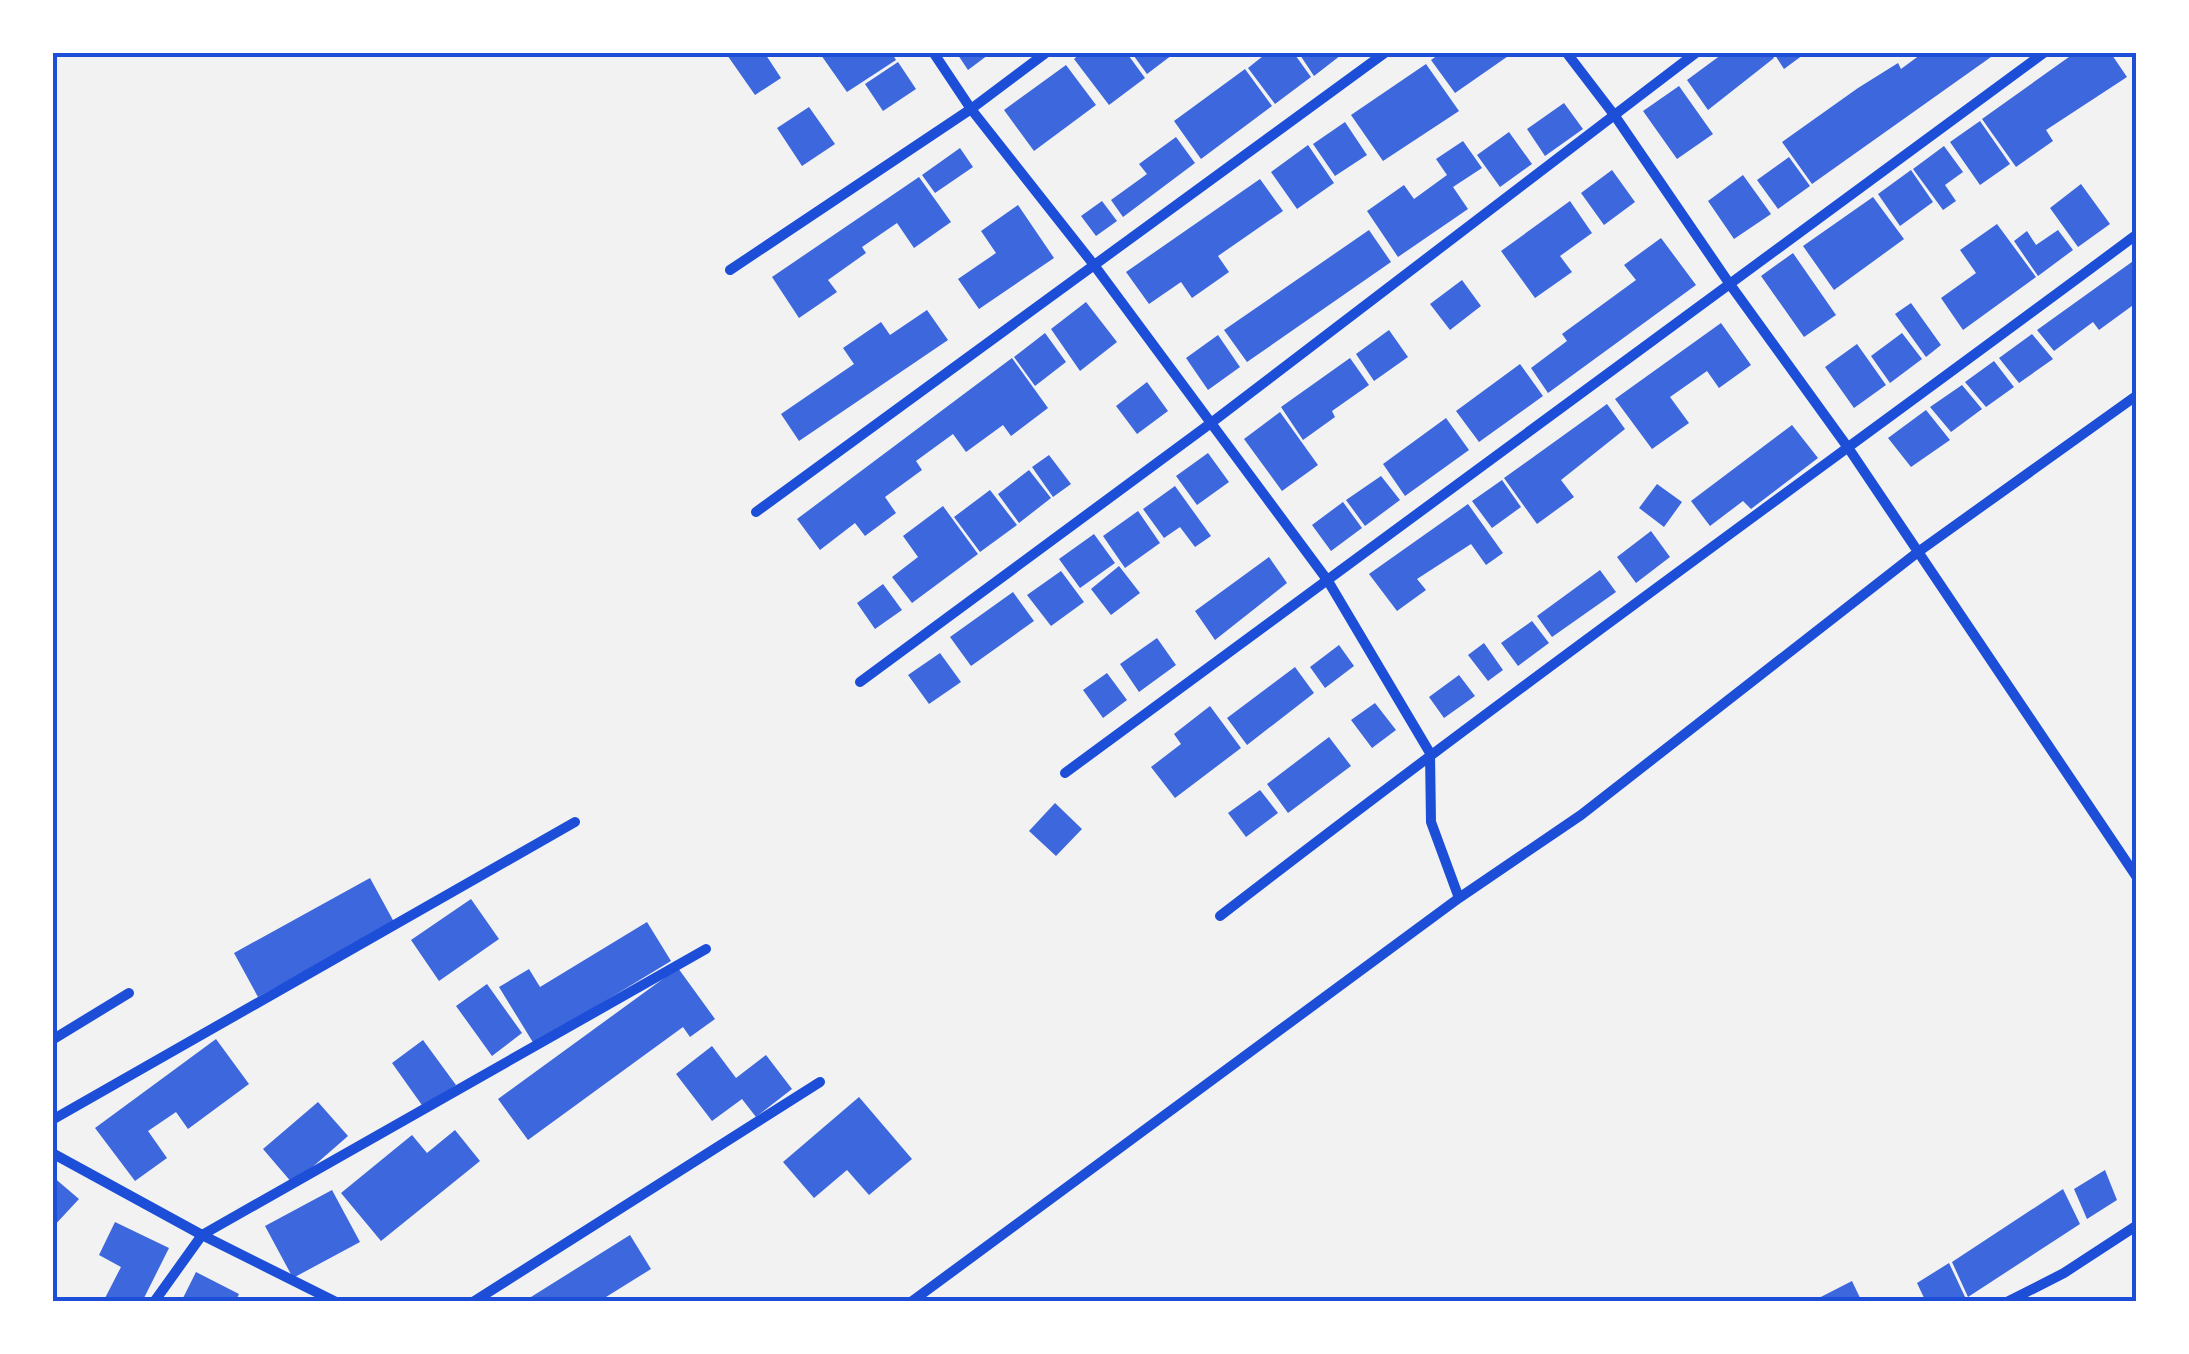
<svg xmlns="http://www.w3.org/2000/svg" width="2189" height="1354" font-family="'Asap Condensed',sans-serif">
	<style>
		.building { fill: #3d67dc }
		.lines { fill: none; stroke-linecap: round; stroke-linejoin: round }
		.minor { stroke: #1d4ed8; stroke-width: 10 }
		.neatline { fill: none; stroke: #1d4ed8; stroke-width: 4 }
	</style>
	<rect width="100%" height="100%" fill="#f2f2f2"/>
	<path class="building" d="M 725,52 L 764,52 L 781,78 L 755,95 Z
		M 825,52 L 891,52 L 896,60 L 847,92 L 821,55 Z
		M 956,52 L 992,52 L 968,70 Z
		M 1082,52 L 1126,52 L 1145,78 L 1109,105 L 1074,59 Z
		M 1131,52 L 1176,52 L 1147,74 Z
		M 1268,52 L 1293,52 L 1311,77 L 1275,104 L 1248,68 Z
		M 1298,52 L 1345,52 L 1314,76 Z
		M 1442,52 L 1514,52 L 1455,93 L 1431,60 Z
		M 1725,52 L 1770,52 L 1774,58 L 1708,110 L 1687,80 Z
		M 1773,52 L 1807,52 L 1784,69 Z
		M 1924,52 L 1998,52 L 1812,184 L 1782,142 L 1858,88 L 1898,63 L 1901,69 Z
		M 2076,52 L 2110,52 L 2127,77 L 2046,130 L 2053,141 L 2016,167 L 1982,119 Z
		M 898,62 L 916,89 L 883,111 L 865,84 Z
		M 1426,64 L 1459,111 L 1383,161 L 1351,115 Z
		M 1066,65 L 1096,105 L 1034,151 L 1004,110 Z
		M 1245,69 L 1272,106 L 1201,159 L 1174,121 Z
		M 1679,86 L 1713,134 L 1677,159 L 1643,111 Z
		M 1564,103 L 1583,129 L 1545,156 L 1527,129 Z
		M 809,107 L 835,144 L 802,166 L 777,128 Z
		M 1980,121 L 2010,164 L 1980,185 L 1950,142 Z
		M 1345,122 L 1367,155 L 1335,176 L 1313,144 Z
		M 1509,132 L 1532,164 L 1500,187 L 1477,155 Z
		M 1176,137 L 1195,163 L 1123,217 L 1111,200 L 1147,174 L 1139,164 Z
		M 1463,141 L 1482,168 L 1453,187 L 1468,209 L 1398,257 L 1367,211 L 1404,185 L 1414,199 L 1447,175 L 1436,159 Z
		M 1308,145 L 1334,183 L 1297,209 L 1271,172 Z
		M 1944,146 L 1963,172 L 1945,185 L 1956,201 L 1943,210 L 1913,169 Z
		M 960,148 L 973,167 L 935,193 L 922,175 Z
		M 1789,157 L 1810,186 L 1778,209 L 1757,180 Z
		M 1612,170 L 1635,202 L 1604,225 L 1581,193 Z
		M 1911,170 L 1933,202 L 1900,226 L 1878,194 Z
		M 1743,175 L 1771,214 L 1734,239 L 1708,201 Z
		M 919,177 L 951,222 L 914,248 L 897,223 L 862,247 L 866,253 L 828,280 L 837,292 L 799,318 L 772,277 Z
		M 1260,179 L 1283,211 L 1218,256 L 1229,272 L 1192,298 L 1181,282 L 1149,304 L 1126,272 Z
		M 2081,184 L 2110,224 L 2078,247 L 2050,208 Z
		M 1873,197 L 1904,239 L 1834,290 L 1803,246 Z
		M 1102,201 L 1117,221 L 1096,236 L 1081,216 Z
		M 1570,201 L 1592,233 L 1560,256 L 1572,272 L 1535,298 L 1501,251 Z
		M 1018,205 L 1054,258 L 979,309 L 958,279 L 996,253 L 981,231 Z
		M 1997,224 L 2036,277 L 1963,330 L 1941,298 L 1976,273 L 1960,250 Z
		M 1369,230 L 1391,262 L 1247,362 L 1224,330 Z
		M 2058,230 L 2073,250 L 2038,276 L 2014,241 L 2027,231 L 2036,245 Z
		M 1661,238 L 1696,285 L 1548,393 L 1531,368 L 1567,341 L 1562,334 L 1636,280 L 1624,265 Z
		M 1793,253 L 1836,315 L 1804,337 L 1761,276 Z
		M 2136,259 L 2136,303 L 2099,330 L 2093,322 L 2054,351 L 2037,330 Z
		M 1462,280 L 1481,306 L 1450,330 L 1430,304 Z
		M 1086,302 L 1117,342 L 1080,371 L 1051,329 Z
		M 1911,303 L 1941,345 L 1926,357 L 1895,314 Z
		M 927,310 L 948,340 L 799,441 L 781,414 L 854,364 L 843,348 L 881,322 L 890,335 Z
		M 1721,323 L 1751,365 L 1719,388 L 1707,371 L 1670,397 L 1689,423 L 1652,449 L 1615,399 Z
		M 1389,330 L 1408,357 L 1374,381 L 1356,354 Z
		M 1045,333 L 1066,362 L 1035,386 L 1014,357 Z
		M 1902,333 L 1922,359 L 1890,383 L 1871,356 Z
		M 2032,334 L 2053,359 L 2019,383 L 1999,358 Z
		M 1218,335 L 1240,367 L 1208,390 L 1186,358 Z
		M 1857,344 L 1886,385 L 1854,408 L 1825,367 Z
		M 1012,358 L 1048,408 L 1011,436 L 1003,425 L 966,452 L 953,434 L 916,461 L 922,470 L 885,497 L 896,513 L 865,536 L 855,523 L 820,550 L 797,519 Z
		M 1350,358 L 1369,385 L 1332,411 L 1335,417 L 1303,440 L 1281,407 Z
		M 1994,361 L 2014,387 L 1986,407 L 1965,382 Z
		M 1520,364 L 1543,396 L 1479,442 L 1456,411 Z
		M 1147,382 L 1168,411 L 1137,434 L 1116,406 Z
		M 1962,385 L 1982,409 L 1951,432 L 1930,407 Z
		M 1607,404 L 1625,429 L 1561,480 L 1574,497 L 1537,524 L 1504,478 Z
		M 1926,410 L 1950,440 L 1911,467 L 1888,438 Z
		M 1280,412 L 1318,465 L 1282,491 L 1244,439 Z
		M 1446,418 L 1469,450 L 1405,496 L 1383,464 Z
		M 1792,425 L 1818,458 L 1751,509 L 1743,501 L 1710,526 L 1691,501 Z
		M 1208,453 L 1229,482 L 1197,505 L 1176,476 Z
		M 1049,455 L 1071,484 L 1053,497 L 1032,467 Z
		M 1029,470 L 1051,498 L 1019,523 L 998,494 Z
		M 1381,476 L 1400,500 L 1365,526 L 1346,500 Z
		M 1502,480 L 1521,507 L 1492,528 L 1472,501 Z
		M 1657,484 L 1682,502 L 1664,527 L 1639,508 Z
		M 1175,486 L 1211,536 L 1195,547 L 1180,527 L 1164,538 L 1143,509 Z
		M 990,490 L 1017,525 L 980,552 L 954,517 Z
		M 1343,502 L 1362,528 L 1331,551 L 1312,525 Z
		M 1468,504 L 1503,553 L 1486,565 L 1471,544 L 1417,579 L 1426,590 L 1397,611 L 1369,574 Z
		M 943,506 L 978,554 L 912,603 L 892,577 L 918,557 L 903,536 Z
		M 1138,511 L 1160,543 L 1125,568 L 1103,536 Z
		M 1651,531 L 1670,557 L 1636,583 L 1617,557 Z
		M 1094,534 L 1115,563 L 1080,588 L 1059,559 Z
		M 1269,557 L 1287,583 L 1215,640 L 1195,611 Z
		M 1119,566 L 1140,593 L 1111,615 L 1091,589 Z
		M 1600,570 L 1616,592 L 1552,637 L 1537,616 Z
		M 1061,571 L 1084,602 L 1051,626 L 1027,595 Z
		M 883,584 L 902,610 L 875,629 L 857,603 Z
		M 1013,592 L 1034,621 L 971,666 L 950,637 Z
		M 1532,621 L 1549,643 L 1518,666 L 1501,643 Z
		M 1157,638 L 1176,665 L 1139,692 L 1120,664 Z
		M 1484,643 L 1503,670 L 1488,681 L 1468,655 Z
		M 1339,645 L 1354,666 L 1325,688 L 1310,667 Z
		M 940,653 L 961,682 L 929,704 L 908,675 Z
		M 1295,667 L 1314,693 L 1247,745 L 1227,718 Z
		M 1107,673 L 1127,700 L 1103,718 L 1083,690 Z
		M 1459,675 L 1475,696 L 1444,718 L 1429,697 Z
		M 1375,703 L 1396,730 L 1372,748 L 1351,720 Z
		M 1210,706 L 1241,748 L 1175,798 L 1151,767 L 1181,744 L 1174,734 Z
		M 1329,737 L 1351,766 L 1288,813 L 1267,784 Z
		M 1260,790 L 1278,813 L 1246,837 L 1228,813 Z
		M 1055,803 L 1082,829 L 1056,856 L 1029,831 Z
		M 370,878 L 394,922 L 258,997 L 234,953 Z
		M 471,899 L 499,939 L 439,981 L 411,940 Z
		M 647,922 L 671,961 L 534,1044 L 499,987 L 529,969 L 540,987 Z
		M 678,968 L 715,1019 L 690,1037 L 683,1027 L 528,1140 L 498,1099 Z
		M 487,984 L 522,1033 L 492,1056 L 456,1006 Z
		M 216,1039 L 249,1084 L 188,1129 L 176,1112 L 148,1131 L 167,1158 L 135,1181 L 95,1128 Z
		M 423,1040 L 456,1085 L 424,1108 L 392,1063 Z
		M 712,1046 L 736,1078 L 766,1055 L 792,1089 L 756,1117 L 742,1099 L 712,1121 L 676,1074 Z
		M 859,1097 L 912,1159 L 869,1195 L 847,1170 L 814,1198 L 783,1162 Z
		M 318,1102 L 348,1136 L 293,1184 L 263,1149 Z
		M 455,1130 L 480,1161 L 381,1241 L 341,1193 L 412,1135 L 427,1153 Z
		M 2105,1170 L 2117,1200 L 2087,1219 L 2074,1189 Z
		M 52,1176 L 79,1199 L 52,1228 Z
		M 2063,1189 L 2080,1224 L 1968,1297 L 1952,1262 Z
		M 332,1190 L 360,1242 L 293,1278 L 265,1226 Z
		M 115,1222 L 169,1248 L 142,1302 L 103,1302 L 121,1267 L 99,1255 Z
		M 630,1235 L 651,1269 L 598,1302 L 523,1302 Z
		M 1949,1263 L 1966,1299 L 1926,1302 L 1917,1283 Z
		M 196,1272 L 239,1294 L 235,1302 L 181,1302 Z
		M 1852,1281 L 1862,1302 L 1811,1302 Z"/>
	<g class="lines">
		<path class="minor" d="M 933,52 L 971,109 L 1094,265 L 1328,581 L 1430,753 L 1431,822 L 1459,898
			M 1566,52 L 1615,116 L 1729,283 L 1849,449 L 2136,876
			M 730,270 L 971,109 L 1047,52
			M 756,512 L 1386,52
			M 860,682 L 1211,423 L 1697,52
			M 1065,773 L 2045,52
			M 1220,916 C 1521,683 1831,462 2136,235
			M 52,1040 L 129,993
			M 52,1120 L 575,822
			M 52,1153 L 202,1235 L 336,1302
			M 154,1302 L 202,1235 L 706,949
			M 473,1302 L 820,1082
			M 911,1302 L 1459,898 L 1581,815 L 1918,552 L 2136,396
			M 2007,1302 L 2064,1273 L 2136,1226"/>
	</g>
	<rect width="2189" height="1354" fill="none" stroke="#ffffff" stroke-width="110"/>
	<rect x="55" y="55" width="2079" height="1244" class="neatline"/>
</svg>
